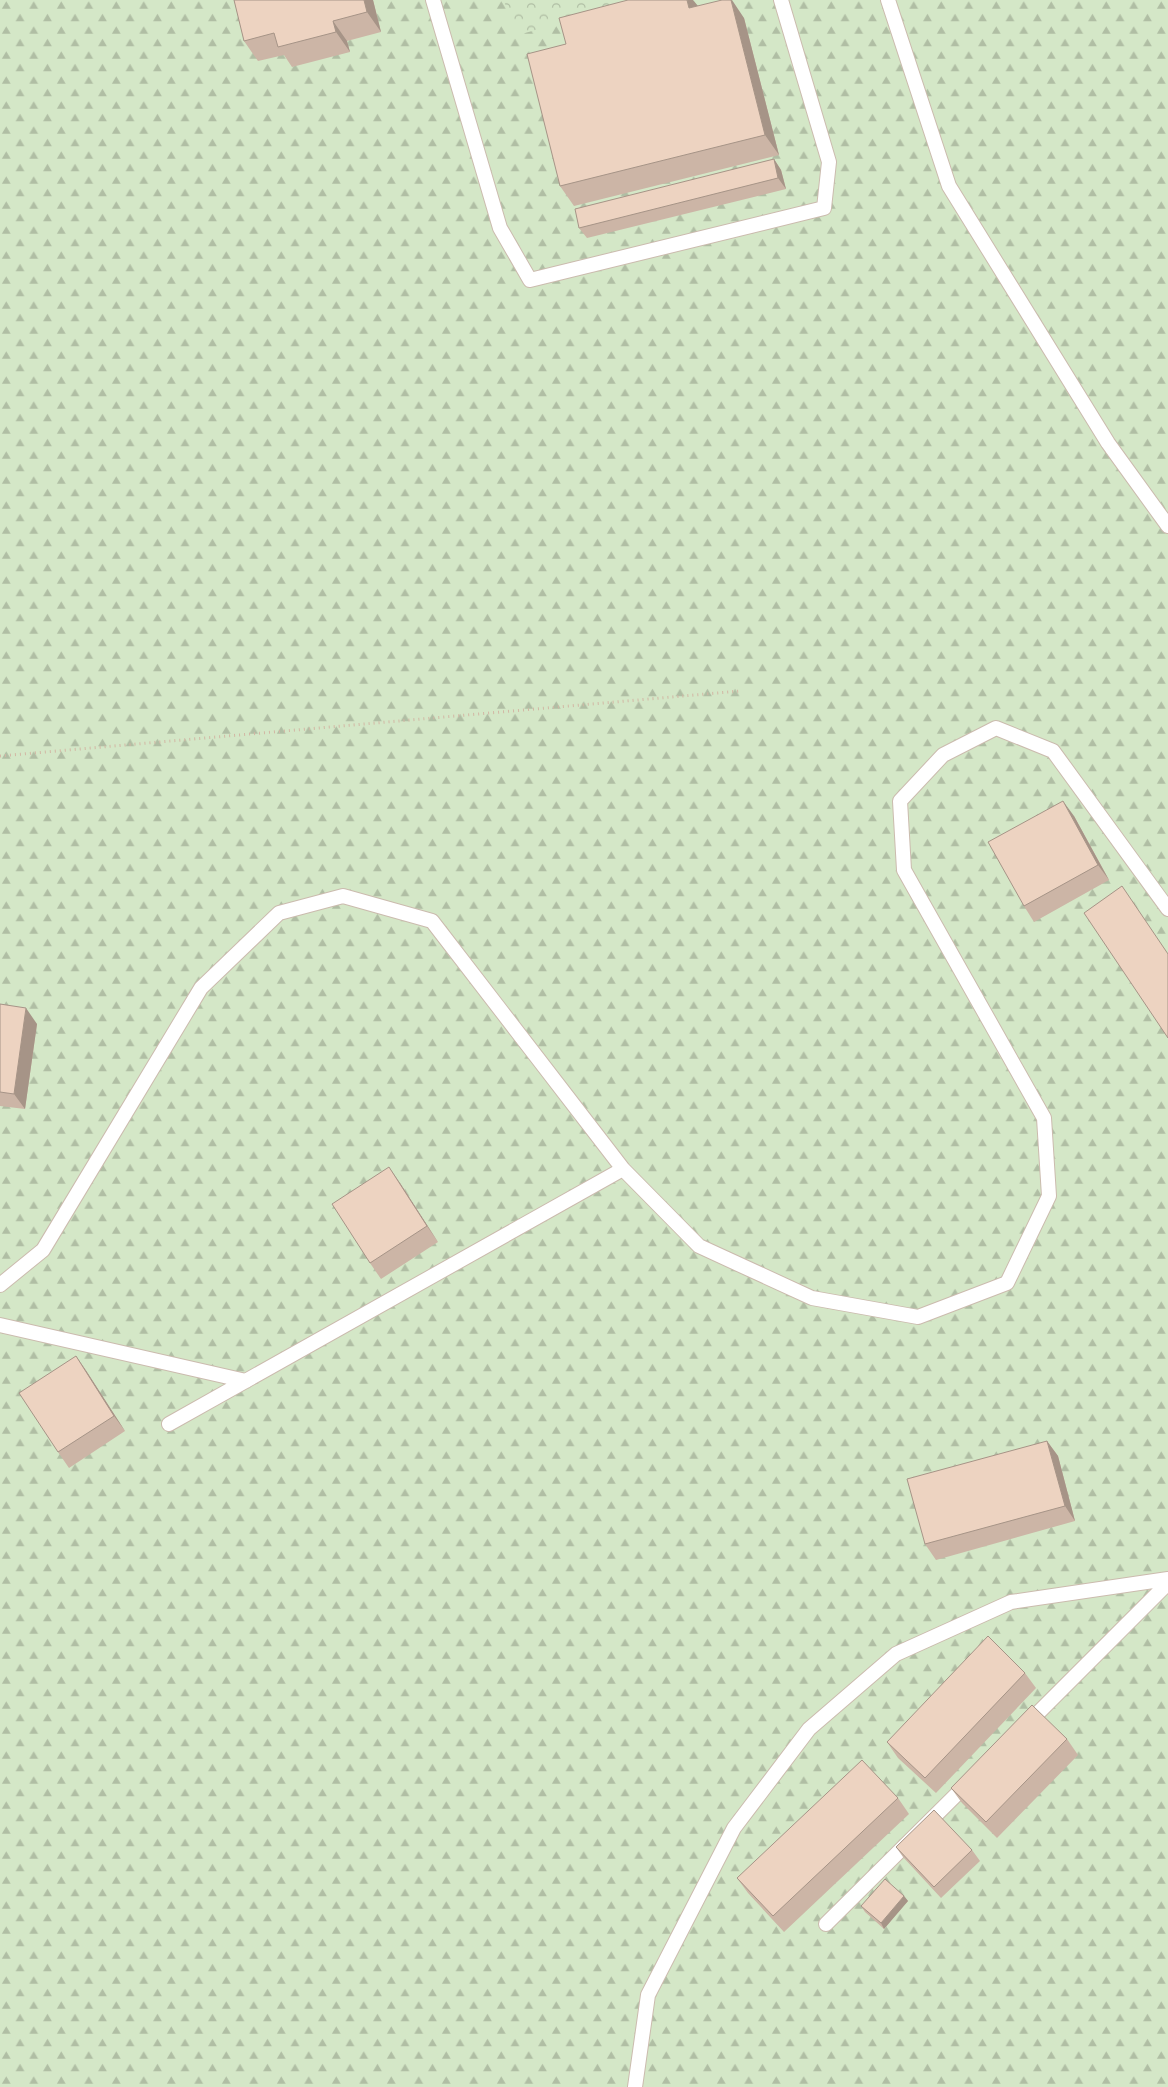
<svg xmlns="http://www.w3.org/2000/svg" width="1168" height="2087" font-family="Commissioner,sans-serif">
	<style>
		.forest { fill: url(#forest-firs) }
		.park { fill: url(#park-crowns) }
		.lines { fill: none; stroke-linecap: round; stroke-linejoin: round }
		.service-casing { stroke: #cbbbae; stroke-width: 16 }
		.path { stroke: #d2b7a4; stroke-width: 3; stroke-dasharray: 1 4; stroke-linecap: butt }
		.service { stroke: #fff; stroke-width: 14 }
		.wall { fill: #ccb5a6 }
		.shaded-wall { fill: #a69487 }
		.building { fill: #edd3c1; stroke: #a69487 }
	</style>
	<defs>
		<pattern id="forest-firs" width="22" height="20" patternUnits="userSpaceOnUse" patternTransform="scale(1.25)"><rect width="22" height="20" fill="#d4e7c7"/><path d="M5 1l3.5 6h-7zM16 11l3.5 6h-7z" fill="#b0bea4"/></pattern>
		<pattern id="park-crowns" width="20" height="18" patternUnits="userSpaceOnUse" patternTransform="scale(1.25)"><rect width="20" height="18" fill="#d4e7c7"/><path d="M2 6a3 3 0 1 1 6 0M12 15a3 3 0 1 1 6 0" fill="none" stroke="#b0bea4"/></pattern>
	</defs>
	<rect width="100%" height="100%" fill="#faf3e7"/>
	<path class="forest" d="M 0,0 L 1168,0 L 1168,2087 L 0,2087 Z"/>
	<path class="park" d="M 504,0 L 645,0 L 514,36 Z"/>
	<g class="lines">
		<defs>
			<path id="service" d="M 433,0 L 500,228 L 530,280 L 824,208 L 829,162 L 781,0
				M 888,0 L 949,186 L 1108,443 L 1168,526
				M 0,1285 L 43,1250 L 201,988 L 279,913 L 343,896 L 432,921 L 623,1169 L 699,1246 L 812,1298 L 918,1317 L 1007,1283 L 1049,1196 L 1044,1118 L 904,870 L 900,801 L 943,755 L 996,728 L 1053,751 L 1168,909
				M 0,1325 L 246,1381
				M 169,1424 L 623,1169
				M 1027,1724 L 1168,1583
				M 826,1924 L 969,1782
				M 635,2087 L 648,1995 L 734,1828 L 809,1729 L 896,1654 L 1011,1602 L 1168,1579"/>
		</defs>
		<use href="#service" class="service-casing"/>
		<path class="path" d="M 0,756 L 740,691"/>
		<use href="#service" class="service"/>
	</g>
	<path class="wall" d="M 234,0 L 373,0 L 381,32 L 347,41 L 350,52 L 292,67 L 284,55 L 258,61 L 244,41 Z
		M 698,6 L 744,18 L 779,155 L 574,206 L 560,186 L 566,44 Z
		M 774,159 L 781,170 L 786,189 L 587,238 L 579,228 Z
		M 1074,816 L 1109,880 L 1034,922 L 1024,906 Z
		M 0,1004 L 37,1024 L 25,1109 L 0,1106 Z
		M 400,1183 L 438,1242 L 381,1279 L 370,1263 Z
		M 76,1356 L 87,1372 L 125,1431 L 69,1468 L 58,1452 Z
		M 1047,1441 L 1058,1456 L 1075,1521 L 936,1560 L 925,1544 Z
		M 1025,1673 L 1036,1688 L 936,1793 L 898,1758 L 887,1742 Z
		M 1067,1739 L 1078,1755 L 997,1838 L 962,1803 L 951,1788 Z
		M 898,1798 L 909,1814 L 784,1932 L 748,1893 L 737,1878 Z
		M 896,1847 L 972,1850 L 980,1861 L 941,1898 L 903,1857 Z
		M 904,1896 L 908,1901 L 884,1929 L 865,1912 L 861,1906 Z"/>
	<path class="shaded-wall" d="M 364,0 L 373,0 L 381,32 L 367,12 Z
		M 687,0 L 693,0 L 698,6 L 689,8 Z
		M 731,0 L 732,0 L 744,18 L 779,155 L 765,135 Z
		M 333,21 L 347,41 L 350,52 L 336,32 Z
		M 774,159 L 781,170 L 786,189 L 778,178 Z
		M 1063,801 L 1074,816 L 1109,880 L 1098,865 Z
		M 26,1008 L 37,1024 L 25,1109 L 14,1094 Z
		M 389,1167 L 400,1183 L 438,1242 L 427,1226 Z
		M 76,1356 L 87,1372 L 125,1431 L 114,1416 Z
		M 1047,1441 L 1058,1456 L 1075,1521 L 1065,1506 Z
		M 904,1896 L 908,1901 L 884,1929 L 881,1923 Z"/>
	<path class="building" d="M 234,0 L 364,0 L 367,12 L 333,21 L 336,32 L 278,47 L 274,33 L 244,41 Z
		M 628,0 L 687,0 L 689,8 L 722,0 L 731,0 L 765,135 L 560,186 L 527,54 L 566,44 L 559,18 Z
		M 774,159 L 778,178 L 579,228 L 575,209 Z
		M 1063,801 L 1098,865 L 1024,906 L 988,842 Z
		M 1122,886 L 1168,954 L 1168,1038 L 1084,913 Z
		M 0,1004 L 26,1008 L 14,1094 L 0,1092 Z
		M 389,1167 L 427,1226 L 370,1263 L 332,1204 Z
		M 76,1356 L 114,1416 L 58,1452 L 19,1393 Z
		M 1047,1441 L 1065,1506 L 925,1544 L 907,1479 Z
		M 988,1636 L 1025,1673 L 925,1778 L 887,1742 Z
		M 1032,1705 L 1067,1739 L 986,1822 L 951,1788 Z
		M 862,1760 L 898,1798 L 773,1916 L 737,1878 Z
		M 934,1810 L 972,1850 L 934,1887 L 896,1847 Z
		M 885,1879 L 904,1896 L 881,1923 L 861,1906 Z"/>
</svg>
